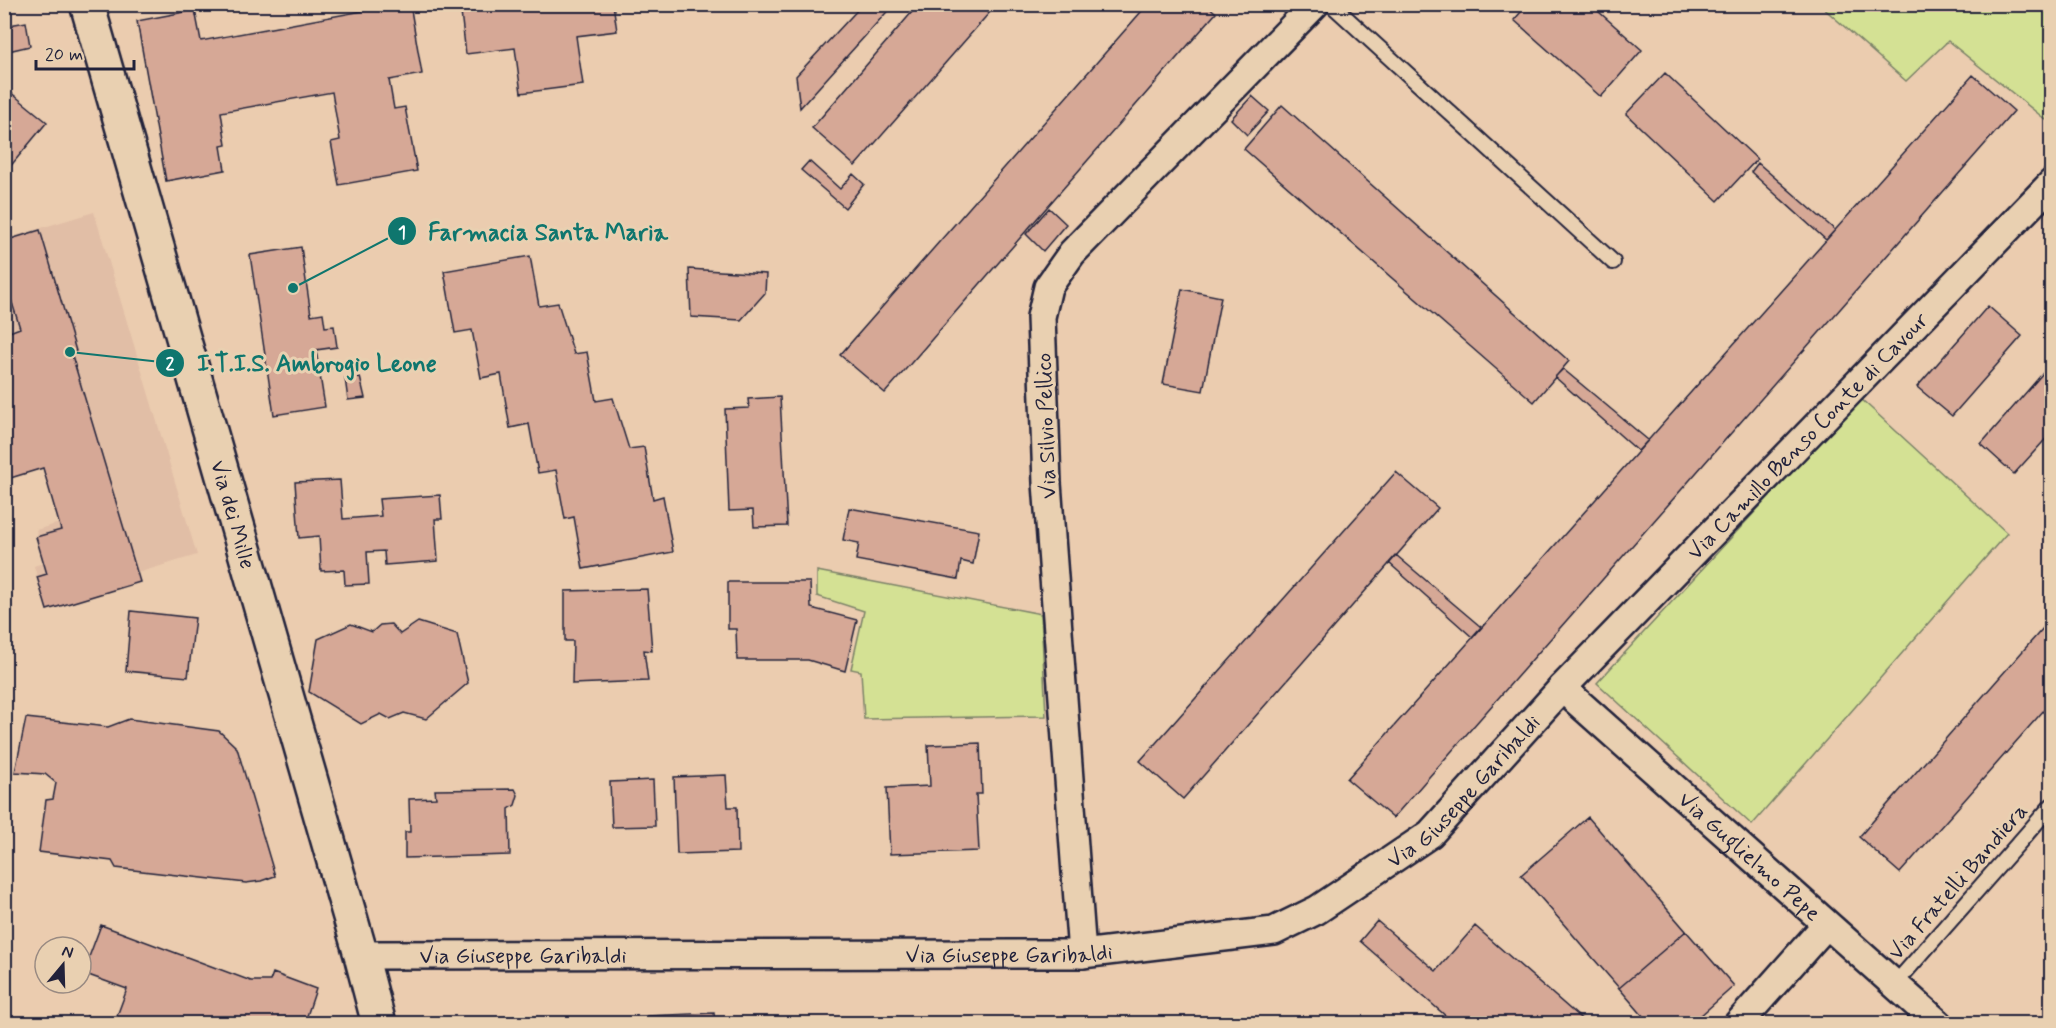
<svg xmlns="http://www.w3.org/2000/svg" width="2056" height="1028" font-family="Mynerve,sans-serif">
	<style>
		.built { fill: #e1bea6 }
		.green { fill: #d4e194; stroke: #7b8268; stroke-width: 1.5 }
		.building { fill: #d6a896; stroke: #22223b; stroke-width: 1.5 }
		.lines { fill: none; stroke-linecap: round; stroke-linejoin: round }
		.lane-casing { stroke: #22223b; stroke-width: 18 }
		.street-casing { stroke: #22223b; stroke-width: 32 }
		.secondary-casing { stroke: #22223b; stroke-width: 38 }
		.lane { stroke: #e9d0b1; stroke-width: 14 }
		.street { stroke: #e9d0b1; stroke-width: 27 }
		.secondary { stroke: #e9d0b1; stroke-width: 33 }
		.labels { text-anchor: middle; stroke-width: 6; stroke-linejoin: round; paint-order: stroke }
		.street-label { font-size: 22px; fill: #22223b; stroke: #e9d0b1 }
		.leader { fill: none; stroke: #0f766e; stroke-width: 2 }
		.callout-dot { fill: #0f766e; stroke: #e9d0b1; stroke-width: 2 }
		.mark-label { font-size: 18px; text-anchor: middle; font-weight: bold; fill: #fff }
		.callout-label { font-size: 24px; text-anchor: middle; font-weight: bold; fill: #0f766e; stroke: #e9d0b1; stroke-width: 6; stroke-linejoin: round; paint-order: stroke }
	</style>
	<rect width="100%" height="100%" fill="#ebccaf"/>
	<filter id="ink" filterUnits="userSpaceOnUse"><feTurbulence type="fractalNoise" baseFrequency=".0167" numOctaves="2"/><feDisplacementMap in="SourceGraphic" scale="12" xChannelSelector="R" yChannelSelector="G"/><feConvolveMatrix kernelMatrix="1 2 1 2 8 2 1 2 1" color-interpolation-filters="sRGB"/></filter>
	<g filter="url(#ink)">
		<path class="built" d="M 94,212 L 197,555 L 44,601 L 34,566 L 46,562 L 36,530 L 59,523 L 43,466 L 5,477 L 5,239 Z"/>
		<path class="green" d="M 1820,5 L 2051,5 L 2051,114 L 2046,120 L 1948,41 L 1906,81 Z
			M 1860,398 L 2007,533 L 1752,825 L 1597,683 Z
			M 817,571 L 1041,614 L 1046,716 L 864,719 L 861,671 L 851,669 L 864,611 L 817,596 Z"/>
		<path class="building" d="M 400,4 L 410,4 L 422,74 L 389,80 L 394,109 L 405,107 L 417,171 L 339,185 L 331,142 L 340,140 L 332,92 L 221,112 L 226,145 L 221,146 L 225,170 L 166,181 L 137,21 L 195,10 L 201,41 Z
			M 460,4 L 613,4 L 617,31 L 576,36 L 583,85 L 521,93 L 515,48 L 466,54 Z
			M 863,4 L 894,4 L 800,108 L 796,76 Z
			M 919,4 L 997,4 L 855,166 L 812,128 Z
			M 1148,4 L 1206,4 L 1216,13 L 885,393 L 840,355 Z
			M 1528,4 L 1590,4 L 1642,50 L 1601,97 L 1514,20 Z
			M 26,22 L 30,46 L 4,52 L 4,26 Z
			M 1665,73 L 1757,159 L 1718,201 L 1626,114 Z
			M 1973,75 L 2014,111 L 1393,818 L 1347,779 Z
			M 4,87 L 47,122 L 4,174 Z
			M 1252,96 L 1269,111 L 1247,135 L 1231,119 Z
			M 1282,105 L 1569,361 L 1534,402 L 1244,149 Z
			M 809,161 L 840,189 L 853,174 L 864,184 L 845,208 L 801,170 Z
			M 1758,163 L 1835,230 L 1826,240 L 1751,172 Z
			M 1049,208 L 1066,224 L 1043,251 L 1026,234 Z
			M 40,230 L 76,351 L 71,352 L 140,582 L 47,610 L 37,577 L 47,574 L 36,537 L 61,530 L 43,468 L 4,480 L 4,334 L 20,328 L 4,277 L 4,241 Z
			M 301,247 L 311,315 L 323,313 L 325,327 L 334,326 L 337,347 L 316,350 L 325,407 L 274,415 L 250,255 Z
			M 530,256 L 539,306 L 558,303 L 574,354 L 587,352 L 596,401 L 613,398 L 629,449 L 644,447 L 653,499 L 663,496 L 673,552 L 583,569 L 574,517 L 565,519 L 556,470 L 538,473 L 529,424 L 510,428 L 501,374 L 481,378 L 472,330 L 455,333 L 444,271 Z
			M 689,269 L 766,274 L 765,293 L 741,320 L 691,317 Z
			M 1182,289 L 1221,297 L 1203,391 L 1163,384 Z
			M 1988,306 L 2022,336 L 1952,416 L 1917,387 Z
			M 2050,365 L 2052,432 L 2014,474 L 1981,444 Z
			M 1563,369 L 1648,440 L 1638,451 L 1555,377 Z
			M 360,377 L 365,398 L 348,400 L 345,378 Z
			M 780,397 L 787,526 L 754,527 L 753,510 L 729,511 L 725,409 L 749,408 L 748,399 Z
			M 1396,472 L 1438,508 L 1183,799 L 1140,761 Z
			M 340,480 L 343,519 L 381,516 L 379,499 L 440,495 L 442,519 L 435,519 L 438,561 L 385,565 L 384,551 L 367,552 L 369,584 L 345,585 L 344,570 L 321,571 L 319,536 L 299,538 L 295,482 Z
			M 849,508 L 979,531 L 973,564 L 961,561 L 958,579 L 856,560 L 859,543 L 843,540 Z
			M 1396,555 L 1481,627 L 1472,637 L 1389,563 Z
			M 728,582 L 810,582 L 811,608 L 857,620 L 845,671 L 808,660 L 737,660 L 736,629 L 728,629 Z
			M 647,589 L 652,651 L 644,650 L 648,681 L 572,684 L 573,641 L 565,641 L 565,591 Z
			M 131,611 L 195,618 L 188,677 L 126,671 Z
			M 2052,618 L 2052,701 L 1900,873 L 1859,837 Z
			M 418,622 L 457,634 L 468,683 L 426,719 L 404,713 L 390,719 L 381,714 L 361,724 L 309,692 L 318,639 L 351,624 L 372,632 L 380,625 L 391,624 L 400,634 Z
			M 26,718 L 108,727 L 129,719 L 219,731 L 237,748 L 275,876 L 261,881 L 246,883 L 116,868 L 112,861 L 39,852 L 46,800 L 53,799 L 56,783 L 45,774 L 15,772 Z
			M 980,743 L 982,794 L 976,794 L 979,851 L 890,854 L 887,788 L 930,786 L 928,745 Z
			M 726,775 L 728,807 L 737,807 L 738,852 L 677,854 L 674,777 Z
			M 653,780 L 655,826 L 612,827 L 610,782 Z
			M 515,789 L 518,795 L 515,805 L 509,809 L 510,855 L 405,858 L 405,832 L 410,832 L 409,799 L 436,798 L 435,790 Z
			M 1588,817 L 1686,931 L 1619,988 L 1521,875 Z
			M 1377,921 L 1436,971 L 1475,926 L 1587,1024 L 1455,1024 L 1360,941 Z
			M 101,925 L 251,981 L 270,981 L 273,973 L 316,989 L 306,1019 L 319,1024 L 114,1024 L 127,989 L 83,973 Z
			M 1686,931 L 1734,986 L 1691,1024 L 1650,1024 L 1619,988 Z
			M 714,1013 L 715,1024 L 648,1024 L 647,1016 Z
			M 87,1016 L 107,1024 L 85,1024 Z"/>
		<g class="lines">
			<defs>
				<path id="lane" d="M 1331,4 L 1613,262
					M 1894,985 L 2052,805"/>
				<g id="street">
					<path id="s1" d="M 1562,688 L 1939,1024"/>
					<path d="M 1082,954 L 1047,483 L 1041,317 L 1048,287 L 1072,253 L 1315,4"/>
					<path id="s2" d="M 361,955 L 1082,954 L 1274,931 L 1317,910 L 1430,834 L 1562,688 L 2052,183"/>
					<path d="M 1738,1024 L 1826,925"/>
				</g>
				<g id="secondary">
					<path id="s3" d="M 87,4 L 361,955 L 379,1024"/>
				</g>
			</defs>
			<use href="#lane" class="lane-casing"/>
			<use href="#street" class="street-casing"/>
			<use href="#secondary" class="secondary-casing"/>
			<use href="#lane" class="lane"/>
			<use href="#street" class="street"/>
			<use href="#secondary" class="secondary"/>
		</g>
	</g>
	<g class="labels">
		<g class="street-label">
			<text transform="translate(1045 426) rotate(-92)" y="8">Via Silvio Pellico</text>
			<text dy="8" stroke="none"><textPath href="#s2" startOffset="1647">Via Camillo Benso Conte di Cavour</textPath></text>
			<text dy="8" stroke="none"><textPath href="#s3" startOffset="531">Via dei Mille</textPath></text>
			<text dy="8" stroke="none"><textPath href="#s2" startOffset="1152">Via Giuseppe Garibaldi</textPath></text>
			<text dy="8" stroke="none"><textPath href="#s1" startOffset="252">Via Guglielmo Pepe</textPath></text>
			<text transform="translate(1957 881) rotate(-49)" y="8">Via Fratelli Bandiera</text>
			<text dy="8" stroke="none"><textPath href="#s2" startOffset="648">Via Giuseppe Garibaldi</textPath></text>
			<text dy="8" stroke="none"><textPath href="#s2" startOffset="162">Via Giuseppe Garibaldi</textPath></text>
		</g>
	</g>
	<path class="leader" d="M293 288L402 231M70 352L170 363"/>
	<g class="callout-dot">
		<circle cx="293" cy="288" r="6"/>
		<circle cx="70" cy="352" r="6"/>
		<circle cx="402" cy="231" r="15"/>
		<circle cx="170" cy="363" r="15"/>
	</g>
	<g class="mark-label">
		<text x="402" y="238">1</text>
		<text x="170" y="369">2</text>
	</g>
	<g class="callout-label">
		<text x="548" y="240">Farmacia Santa Maria</text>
		<text x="317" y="371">I.T.I.S. Ambrogio Leone</text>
	</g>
	<rect width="2056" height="1028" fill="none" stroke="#e9d0b1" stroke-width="24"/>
	<rect x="12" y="12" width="2032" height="1004" fill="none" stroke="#22223b" stroke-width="2" filter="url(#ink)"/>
	<g transform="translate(63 965) rotate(19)"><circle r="28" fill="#e9d0b1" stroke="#998a82" stroke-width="1.5"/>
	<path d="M0-4.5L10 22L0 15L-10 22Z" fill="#22223b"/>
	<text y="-9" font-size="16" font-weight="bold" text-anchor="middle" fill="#22223b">N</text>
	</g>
	<path d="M36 60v9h98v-9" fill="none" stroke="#22223b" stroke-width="3"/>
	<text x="45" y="60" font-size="18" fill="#22223b" stroke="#e9d0b1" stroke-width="4.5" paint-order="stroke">20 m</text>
</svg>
